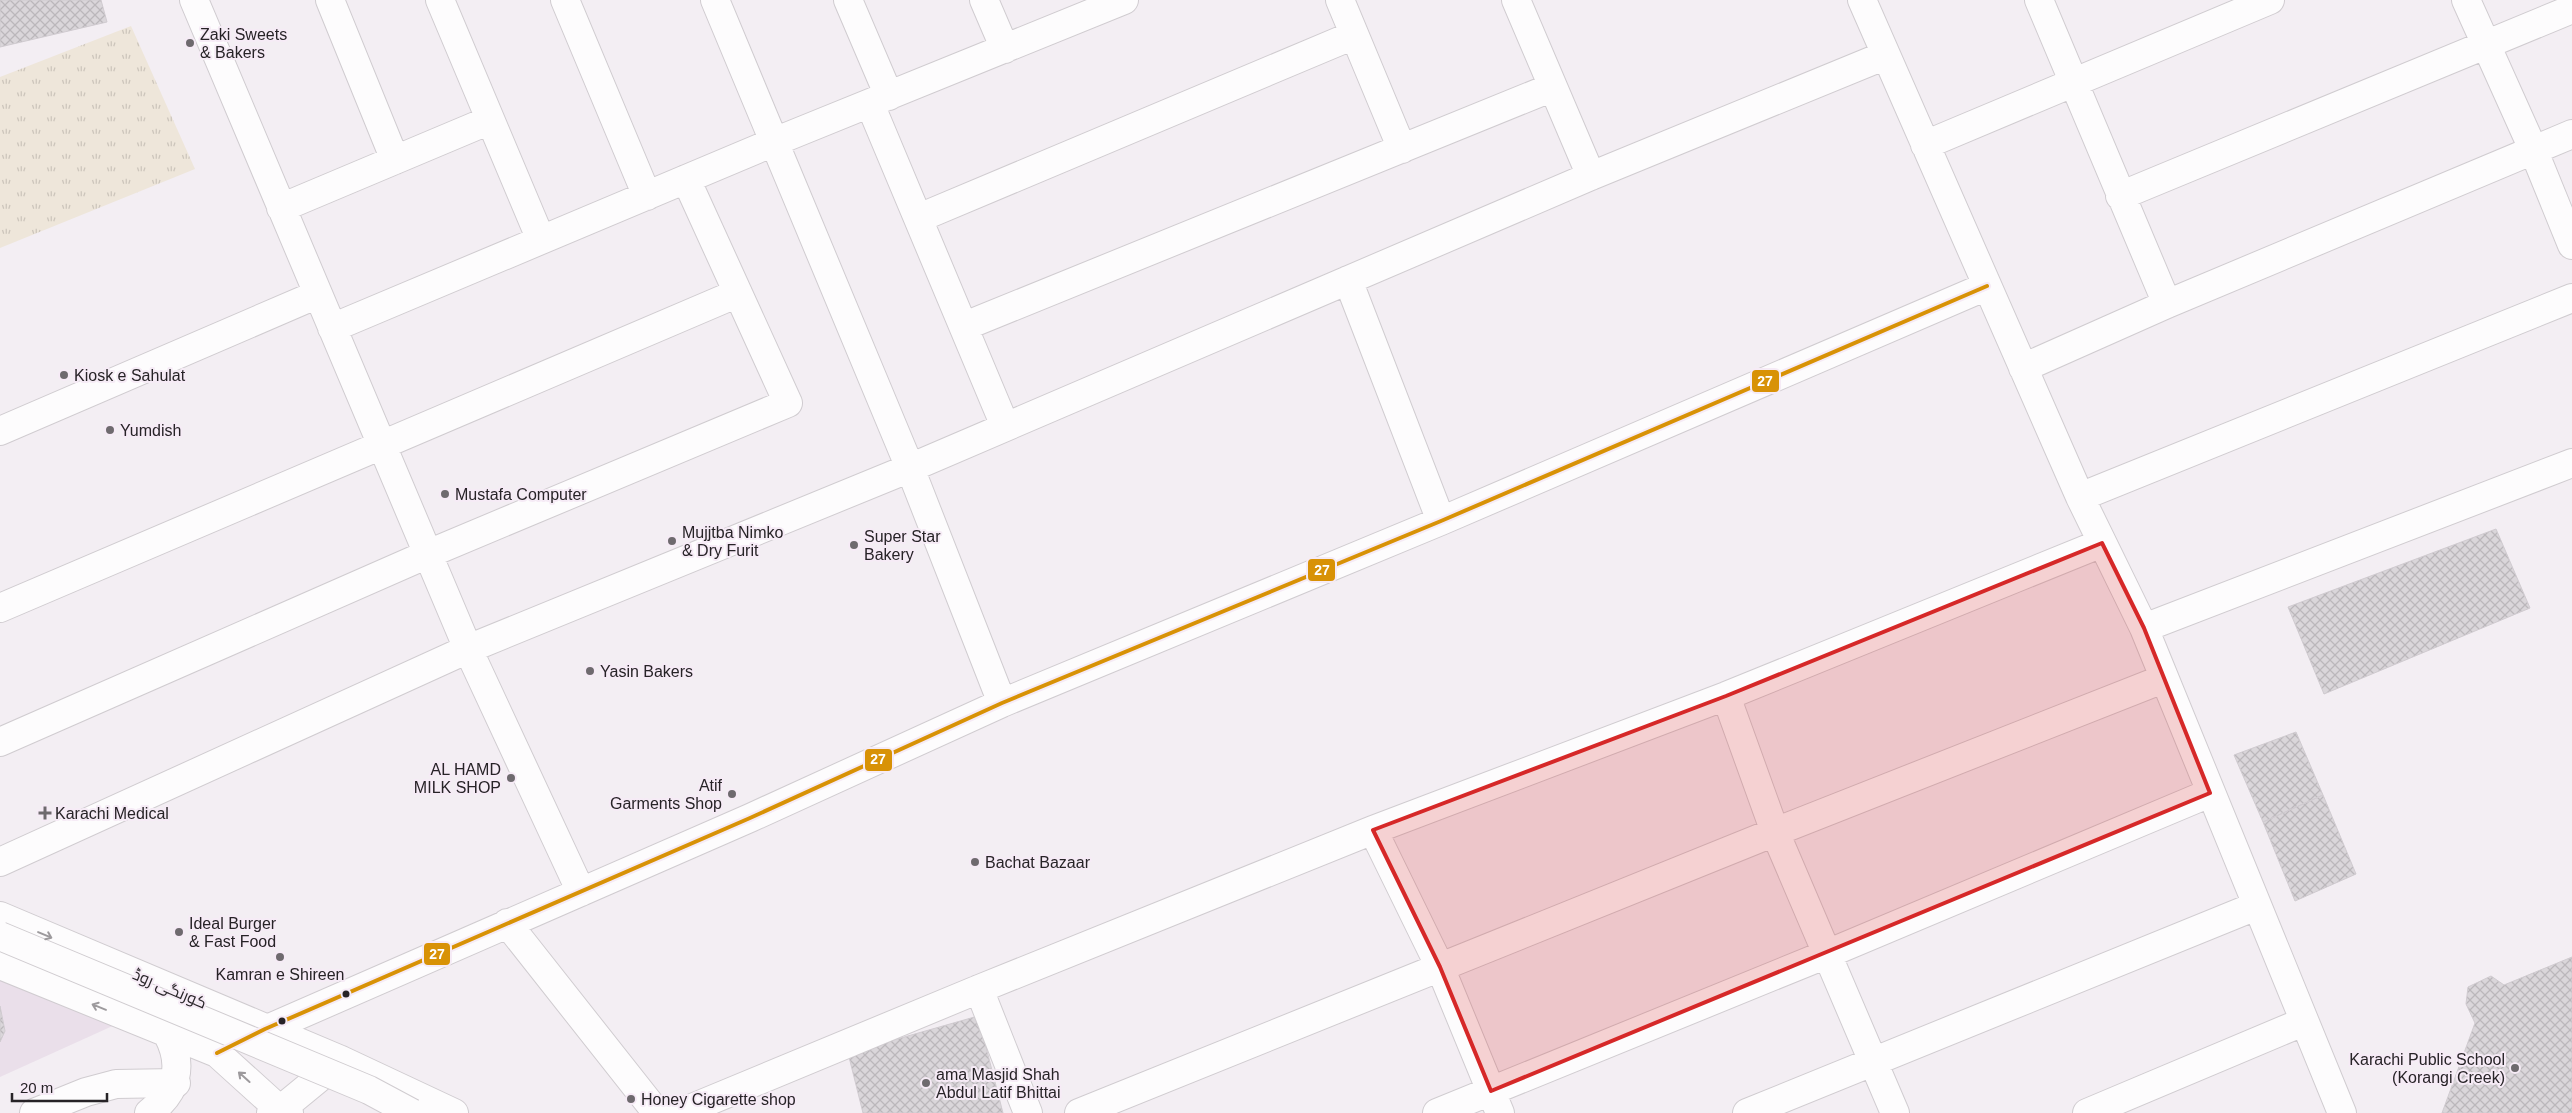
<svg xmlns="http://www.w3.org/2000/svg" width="2572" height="1113" font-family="Arial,Cairo,sans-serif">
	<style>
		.built { fill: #eadfea }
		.park { fill: url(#park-tufts) }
		.building { fill: url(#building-cross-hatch); stroke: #d0cbd0 }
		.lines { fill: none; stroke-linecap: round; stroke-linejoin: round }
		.minor-casing { stroke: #d0ccd0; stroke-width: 30 }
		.major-casing { stroke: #d0ccd0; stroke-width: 30 }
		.minor { stroke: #fdfcfd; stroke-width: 28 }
		.major { stroke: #fdfcfd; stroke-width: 28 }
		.major-bridge-casing { stroke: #d0ccd0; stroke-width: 30; stroke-linecap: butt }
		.major-bridge { stroke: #fdfcfd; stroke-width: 28 }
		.bus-1-casing { stroke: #f6ebf6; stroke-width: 8 }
		.bus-1 { stroke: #d89206; stroke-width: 4 }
		.oneway { stroke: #9d9a9d }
		.marked { fill: #d62828; fill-opacity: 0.2; stroke: #d62828; stroke-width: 4; stroke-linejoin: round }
		.poi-dot { fill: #6e6a6e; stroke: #f6ebf6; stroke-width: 2 }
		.bus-dot { fill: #272327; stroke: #f6ebf6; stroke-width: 2 }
		.labels { text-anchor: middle; stroke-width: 4; stroke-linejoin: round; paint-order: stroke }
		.poi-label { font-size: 16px; fill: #272327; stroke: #f6ebf6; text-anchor: start }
		.street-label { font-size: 16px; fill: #272327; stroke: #f6ebf6 }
		.line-badge { stroke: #f6ebf6; stroke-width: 2 }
		.badge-label { font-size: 14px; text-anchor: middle; font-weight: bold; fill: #fff }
	</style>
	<defs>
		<pattern id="park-tufts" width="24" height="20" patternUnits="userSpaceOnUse" patternTransform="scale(1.25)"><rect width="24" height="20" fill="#eee6da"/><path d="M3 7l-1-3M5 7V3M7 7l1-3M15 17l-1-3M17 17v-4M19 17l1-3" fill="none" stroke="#ccc5bb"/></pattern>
		<pattern id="building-cross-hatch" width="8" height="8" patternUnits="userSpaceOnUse" patternTransform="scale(1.25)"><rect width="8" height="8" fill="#dad6da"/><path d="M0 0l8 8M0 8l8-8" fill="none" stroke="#bbb7bb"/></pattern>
	</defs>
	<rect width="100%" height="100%" fill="#f3eef3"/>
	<path class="built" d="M 0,979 L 117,1024 L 0,1077 Z"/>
	<path class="park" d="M 131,26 L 195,169 L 0,248 L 0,77 Z"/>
	<path class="building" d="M 0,0 L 101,0 L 107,22 L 0,47 Z
		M 2496,529 L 2530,608 L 2324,694 L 2288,607 Z
		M 2296,732 L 2323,795 L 2263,822 L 2234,755 Z
		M 2323,795 L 2356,874 L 2295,901 L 2263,822 Z
		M 2572,957 L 2572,1113 L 2442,1113 L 2475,1023 L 2466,1004 L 2468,987 L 2491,976 L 2504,985 Z
		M 0,1006 L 5,1031 L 0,1042 Z
		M 978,1016 L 1003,1113 L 863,1113 L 848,1053 Z"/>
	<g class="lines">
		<defs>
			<path id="minor" d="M 194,0 L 468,649 L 581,892
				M 330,0 L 395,160
				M 440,0 L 541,240
				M 565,0 L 647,196
				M 715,0 L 910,468 L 1002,703
				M 848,0 L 889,96
				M 984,0 L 1005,49
				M 1340,0 L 1402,149
				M 1516,0 L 1591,176
				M 1862,0 L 2080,497 L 2144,628 L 2342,1113
				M 2039,0 L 2167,304
				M 2466,0 L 2533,149 L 2572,245
				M 870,104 L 1005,426
				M 1925,145 L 2270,0
				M 2120,196 L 2572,9
				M 281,208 L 490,120
				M 919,218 L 1354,35
				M 1348,280 L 1441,521
				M 965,326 L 1553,87
				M 332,328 L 774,142 L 1124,0
				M 2023,368 L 2167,304 L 2572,134
				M 0,431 L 318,294
				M 2080,497 L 2572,298
				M 0,608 L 738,293
				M 2144,628 L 2572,463
				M 1726,696 L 1775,832 L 1895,1113
				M 0,742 L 428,554 L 788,403 L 686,179
				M 1373,830 L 1440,967 L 1500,1113
				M 0,862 L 468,649 L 910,468 L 1591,176 L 1886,55
				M 507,923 L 657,1113
				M 979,989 L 1028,1113
				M 249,1037 L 750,818 L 1002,703 L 1441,521 L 1987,286
				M 34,1113 L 86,1092 L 116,1084 L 176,1083
				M 680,1113 L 979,989 L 1373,830 L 1726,696 L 2102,543
				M 1079,1113 L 1775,832 L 2163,679
				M 1437,1113 L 1827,954 L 2210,793
				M 1747,1113 L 2256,906
				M 2087,1113 L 2303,1022"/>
			<path id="major" d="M 0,916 L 341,1060 L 454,1113
				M 0,965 L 217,1053 L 280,1110 L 289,1113
				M 149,1113 C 177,1092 184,1066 168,1035
				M 271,1113 L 280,1110 L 341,1060"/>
		</defs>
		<use href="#minor" class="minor-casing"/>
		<use href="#major" class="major-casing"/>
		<use href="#minor" class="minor"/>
		<use href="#major" class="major"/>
		<defs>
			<path id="major-bridge" d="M 0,936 L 369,1090 L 412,1113"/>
		</defs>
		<use href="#major-bridge" class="major-bridge-casing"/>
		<use href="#major-bridge" class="major-bridge"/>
		<defs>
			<path id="bus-1" d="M 217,1053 L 265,1029 L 750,818 L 1002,703 L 1441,521 L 1987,286"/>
		</defs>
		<use href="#bus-1" class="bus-1-casing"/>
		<use href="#bus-1" class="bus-1"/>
	</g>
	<defs><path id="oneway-shaft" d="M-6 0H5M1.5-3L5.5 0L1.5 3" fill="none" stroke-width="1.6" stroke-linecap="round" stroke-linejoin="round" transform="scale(1.25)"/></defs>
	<g class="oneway">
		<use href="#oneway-shaft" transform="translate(45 935) rotate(23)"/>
		<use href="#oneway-shaft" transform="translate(99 1007) rotate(-158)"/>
		<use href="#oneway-shaft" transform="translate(244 1077) rotate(-138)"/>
	</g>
	<path class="marked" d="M 2102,543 L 2144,628 L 2210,793 L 1491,1091 L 1440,967 L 1373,830 L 1726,696 Z"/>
	<g class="poi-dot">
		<circle cx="190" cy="43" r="5"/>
		<circle cx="64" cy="375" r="5"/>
		<circle cx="110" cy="430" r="5"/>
		<circle cx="445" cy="494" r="5"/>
		<circle cx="672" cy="541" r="5"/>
		<circle cx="854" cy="545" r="5"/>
		<circle cx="590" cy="671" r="5"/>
		<circle cx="511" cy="778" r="5"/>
		<circle cx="732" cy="794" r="5"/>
		<path d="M42.5 805.5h5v5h5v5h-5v5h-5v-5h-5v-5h5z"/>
		<circle cx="975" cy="862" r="5"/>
		<circle cx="179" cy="932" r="5"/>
		<circle cx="280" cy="957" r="5"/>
		<circle cx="2515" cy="1068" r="5"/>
		<circle cx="926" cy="1083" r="5"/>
		<circle cx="631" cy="1099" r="5"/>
	</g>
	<g class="bus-dot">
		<circle cx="346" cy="994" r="4.5"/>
		<circle cx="282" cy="1021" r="4.5"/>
	</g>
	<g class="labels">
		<g class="poi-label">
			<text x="200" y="40">Zaki Sweets<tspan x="200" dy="18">&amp; Bakers</tspan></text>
			<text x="74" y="381">Kiosk e Sahulat</text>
			<text x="120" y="436">Yumdish</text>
			<text x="455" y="500">Mustafa Computer</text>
			<text x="682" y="538">Mujjtba Nimko<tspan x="682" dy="18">&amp; Dry Furit</tspan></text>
			<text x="864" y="542">Super Star<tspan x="864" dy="18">Bakery</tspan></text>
			<text x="600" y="677">Yasin Bakers</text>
			<text x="501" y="775" text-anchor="end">AL HAMD<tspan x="501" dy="18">MILK SHOP</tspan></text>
			<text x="722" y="791" text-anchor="end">Atif<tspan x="722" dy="18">Garments Shop</tspan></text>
			<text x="55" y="819">Karachi Medical</text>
			<text x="985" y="868">Bachat Bazaar</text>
			<text x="189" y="929">Ideal Burger<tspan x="189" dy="18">&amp; Fast Food</tspan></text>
			<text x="280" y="980" text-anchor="middle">Kamran e Shireen</text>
			<text x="2505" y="1065" text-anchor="end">Karachi Public School<tspan x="2505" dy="18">(Korangi Creek)</tspan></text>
			<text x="936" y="1080">ama Masjid Shah<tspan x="936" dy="18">Abdul Latif Bhittai</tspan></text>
			<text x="641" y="1105">Honey Cigarette shop</text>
		</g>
		<g class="street-label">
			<text transform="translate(170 988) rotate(23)" y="6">کورنگی روڈ</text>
		</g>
	</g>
	<g class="line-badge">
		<rect x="1751" y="369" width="29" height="24" rx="5" fill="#d89206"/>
		<rect x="1307" y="558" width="29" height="24" rx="5" fill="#d89206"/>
		<rect x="864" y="748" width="29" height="24" rx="5" fill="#d89206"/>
		<rect x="423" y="942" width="28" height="24" rx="5" fill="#d89206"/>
	</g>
	<g class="badge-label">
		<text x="1765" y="386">27</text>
		<text x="1322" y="575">27</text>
		<text x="878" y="764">27</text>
		<text x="437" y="959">27</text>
	</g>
	<path d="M12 1093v8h95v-8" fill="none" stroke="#272327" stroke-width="2.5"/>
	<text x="20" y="1093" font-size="15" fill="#272327" stroke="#f6ebf6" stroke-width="4" paint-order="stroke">20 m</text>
</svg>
